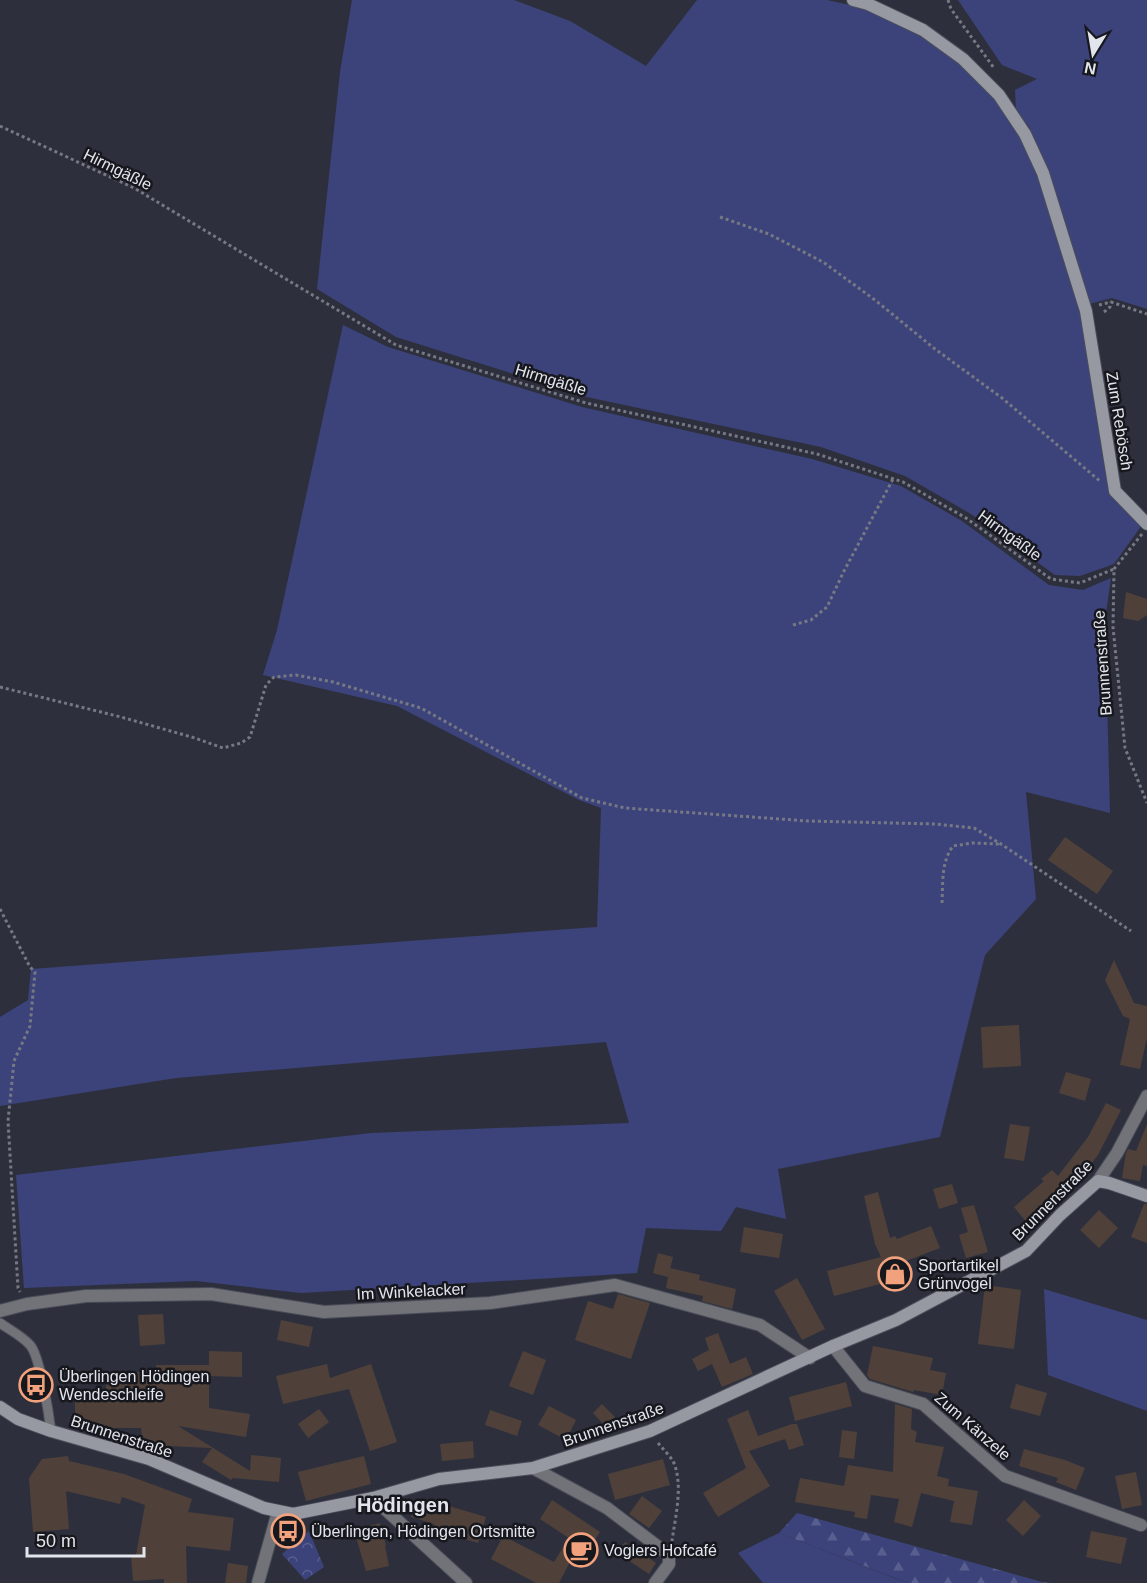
<svg xmlns="http://www.w3.org/2000/svg" width="1147" height="1583" font-family="Helvetica,sans-serif">
	<style>
		.grass { fill: #3c437b }
		.forest { fill: url(#forest-firs) }
		.park { fill: url(#park-crowns) }
		.building { fill: #4f413a }
		.lines { fill: none; stroke-linecap: round; stroke-linejoin: round }
		.lane-casing { stroke: #4a4d58; stroke-width: 11 }
		.street-casing { stroke: #4a4d58; stroke-width: 14 }
		.secondary-casing { stroke: #4a4d58; stroke-width: 14 }
		.path { stroke: #767983; stroke-width: 3; stroke-dasharray: 3 3; stroke-linecap: butt }
		.lane { stroke: #717379; stroke-width: 9 }
		.street { stroke: #717379; stroke-width: 12 }
		.secondary { stroke: #9698a2; stroke-width: 12 }
		.labels { text-anchor: middle; stroke-width: 5; stroke-linejoin: round; paint-order: stroke }
		.street-label { font-size: 16px; fill: #e3e5ed; stroke: #17181e }
		.poi-label { font-size: 16px; fill: #e3e5ed; stroke: #17181e; text-anchor: start }
		.quarter-label { font-size: 20px; font-weight: bold; fill: #e3e5ed; stroke: #17181e }
	</style>
	<defs>
		<pattern id="forest-firs" width="22" height="20" patternUnits="userSpaceOnUse" patternTransform="scale(1.5)"><rect width="22" height="20" fill="#3c437b"/><path d="M5 1l3.5 6h-7zM16 11l3.5 6h-7z" fill="#585e8e"/></pattern>
		<pattern id="park-crowns" width="20" height="18" patternUnits="userSpaceOnUse" patternTransform="scale(1.5)"><rect width="20" height="18" fill="#3c437b"/><path d="M2 6a3 3 0 1 1 6 0M12 15a3 3 0 1 1 6 0" fill="none" stroke="#585e8e"/></pattern>
	</defs>
	<rect width="100%" height="100%" fill="#2d303c"/>
	<path class="grass" d="M 352,0 L 514,0 L 570,21 L 646,66 L 697,0 L 827,0 L 863,8 L 920,34 L 958,61 L 996,97 L 1021,135 L 1038,179 L 1083,315 L 1111,493 L 1142,525 L 1114,564 L 1080,576 L 1055,575 L 971,514 L 905,476 L 821,447 L 587,397 L 396,337 L 317,289 L 340,72 Z
		M 958,0 L 1147,0 L 1147,309 L 1112,298 L 1089,304 L 1045,167 L 1029,127 L 1016,110 L 1015,90 L 1037,79 L 1002,65 Z
		M 343,325 L 388,347 L 582,407 L 812,459 L 901,486 L 962,521 L 1049,585 L 1083,590 L 1111,578 L 1105,620 L 1110,813 L 1026,792 L 1036,899 L 985,955 L 940,1137 L 778,1169 L 786,1219 L 736,1207 L 721,1231 L 646,1228 L 637,1273 L 301,1293 L 196,1281 L 24,1288 L 16,1175 L 371,1133 L 629,1123 L 606,1042 L 176,1078 L 0,1106 L 0,1017 L 28,1000 L 31,969 L 597,927 L 601,808 L 579,800 L 397,706 L 263,675 L 277,630 Z
		M 1044,1289 L 1147,1320 L 1147,1411 L 1048,1375 Z
		M 779,1533 L 902,1581 L 908,1583 L 763,1583 L 738,1553 Z"/>
	<path class="forest" d="M 797,1513 L 1042,1582 L 1050,1583 L 908,1583 L 779,1533 Z"/>
	<path class="park" d="M 309,1531 L 324,1567 L 305,1580 L 282,1554 Z"/>
	<path class="building" d="M 1126,592 L 1147,599 L 1147,615 L 1138,621 L 1123,618 Z
		M 1065,837 L 1113,871 L 1097,894 L 1048,860 Z
		M 1114,960 L 1134,1003 L 1147,1006 L 1147,1038 L 1140,1069 L 1120,1065 L 1130,1019 L 1123,1016 L 1105,980 Z
		M 1019,1025 L 1021,1066 L 983,1068 L 981,1027 Z
		M 1066,1072 L 1091,1079 L 1085,1101 L 1059,1093 Z
		M 1106,1103 L 1121,1110 L 1098,1155 L 1087,1169 L 1055,1199 L 1056,1200 L 1028,1224 L 1014,1207 L 1044,1181 L 1041,1179 L 1052,1170 L 1058,1176 L 1088,1137 Z
		M 1010,1124 L 1030,1127 L 1024,1161 L 1004,1158 Z
		M 1147,1124 L 1147,1166 L 1143,1165 L 1140,1181 L 1122,1178 L 1126,1153 L 1128,1149 L 1136,1151 Z
		M 952,1184 L 958,1203 L 939,1209 L 933,1189 Z
		M 878,1192 L 890,1238 L 895,1236 L 897,1239 L 931,1226 L 940,1248 L 906,1261 L 910,1272 L 884,1283 L 834,1296 L 827,1271 L 881,1257 L 875,1244 L 864,1196 Z
		M 1144,1204 L 1147,1204 L 1147,1243 L 1131,1237 Z
		M 974,1205 L 988,1252 L 966,1258 L 959,1235 L 968,1232 L 961,1208 Z
		M 1099,1210 L 1118,1228 L 1099,1248 L 1080,1230 Z
		M 744,1227 L 783,1234 L 779,1258 L 740,1252 Z
		M 658,1253 L 673,1257 L 668,1277 L 653,1273 Z
		M 670,1268 L 700,1275 L 699,1280 L 736,1289 L 732,1309 L 702,1301 L 703,1296 L 666,1288 Z
		M 797,1278 L 825,1329 L 802,1340 L 774,1291 Z
		M 985,1285 L 1021,1290 L 1014,1349 L 978,1344 Z
		M 618,1294 L 650,1303 L 631,1359 L 575,1340 L 588,1301 L 613,1309 Z
		M 163,1314 L 165,1344 L 140,1346 L 138,1315 Z
		M 281,1320 L 313,1327 L 309,1347 L 277,1340 Z
		M 718,1333 L 730,1364 L 746,1357 L 753,1374 L 722,1387 L 712,1364 L 698,1371 L 692,1359 L 709,1350 L 705,1338 Z
		M 873,1346 L 933,1358 L 930,1370 L 946,1373 L 942,1395 L 914,1390 L 913,1392 L 870,1379 L 867,1375 Z
		M 209,1351 L 242,1352 L 242,1377 L 209,1376 L 209,1408 L 250,1414 L 246,1437 L 178,1426 L 250,1471 L 251,1455 L 281,1458 L 279,1482 L 233,1478 L 231,1480 L 202,1462 L 212,1448 L 167,1446 L 143,1449 L 141,1428 L 75,1428 L 75,1402 L 106,1402 L 106,1372 L 156,1372 L 156,1365 L 209,1365 Z
		M 523,1351 L 546,1360 L 533,1395 L 509,1386 Z
		M 327,1364 L 330,1378 L 371,1364 L 397,1442 L 370,1451 L 349,1389 L 283,1404 L 276,1376 Z
		M 846,1382 L 852,1406 L 795,1421 L 789,1397 Z
		M 1016,1384 L 1047,1393 L 1040,1416 L 1010,1408 Z
		M 602,1404 L 615,1417 L 605,1426 L 593,1413 Z
		M 895,1404 L 912,1409 L 911,1429 L 917,1432 L 915,1442 L 944,1447 L 937,1476 L 949,1479 L 948,1486 L 978,1491 L 972,1525 L 950,1522 L 954,1501 L 921,1493 L 912,1527 L 894,1522 L 899,1499 L 871,1495 L 867,1519 L 854,1517 L 855,1512 L 795,1502 L 800,1478 L 844,1486 L 848,1465 L 893,1472 Z
		M 549,1406 L 576,1420 L 566,1440 L 538,1425 Z
		M 319,1409 L 329,1422 L 308,1438 L 298,1424 Z
		M 490,1410 L 522,1421 L 517,1436 L 485,1425 Z
		M 748,1410 L 758,1436 L 792,1424 L 797,1424 L 804,1445 L 789,1450 L 785,1439 L 749,1451 L 770,1486 L 718,1517 L 703,1493 L 746,1468 L 727,1419 Z
		M 842,1430 L 857,1432 L 854,1459 L 839,1457 Z
		M 473,1441 L 474,1458 L 442,1461 L 440,1444 Z
		M 1024,1449 L 1065,1460 L 1085,1468 L 1076,1490 L 1056,1482 L 1058,1478 L 1019,1466 Z
		M 68,1456 L 69,1461 L 124,1474 L 192,1499 L 188,1512 L 234,1518 L 230,1551 L 186,1546 L 187,1583 L 164,1583 L 164,1579 L 133,1581 L 131,1555 L 136,1555 L 145,1505 L 122,1497 L 120,1504 L 66,1491 L 69,1529 L 33,1532 L 29,1478 L 42,1459 Z
		M 364,1456 L 371,1484 L 306,1501 L 298,1472 Z
		M 663,1459 L 670,1485 L 615,1500 L 608,1474 Z
		M 1136,1472 L 1142,1505 L 1122,1509 L 1115,1476 Z
		M 642,1496 L 662,1511 L 649,1528 L 629,1514 Z
		M 552,1500 L 600,1532 L 582,1559 L 574,1554 L 559,1583 L 536,1583 L 491,1559 L 503,1536 L 554,1562 L 569,1538 L 540,1519 Z
		M 1024,1500 L 1041,1516 L 1023,1536 L 1006,1520 Z
		M 416,1501 L 438,1507 L 439,1503 L 486,1517 L 478,1543 L 432,1529 L 434,1524 L 411,1517 Z
		M 380,1523 L 386,1545 L 385,1546 L 389,1566 L 366,1571 L 354,1530 Z
		M 1091,1531 L 1127,1538 L 1121,1564 L 1086,1557 Z
		M 625,1542 L 656,1563 L 649,1574 L 617,1553 Z
		M 228,1563 L 248,1566 L 246,1583 L 225,1583 Z"/>
	<g class="lines">
		<defs>
			<path id="lane" d="M 0,1323 C 10,1330 22,1336 30,1345 C 40,1356 49,1415 51,1431"/>
			<path id="street" d="M 1098,1181 L 1117,1153 L 1147,1096
				M 0,1311 L 27,1304 L 86,1296 L 211,1294 L 324,1312 L 490,1303 L 615,1285 L 760,1325 L 810,1358
				M 833,1346 L 865,1386 L 923,1404 L 1005,1476 L 1141,1525
				M 533,1468 L 607,1508 L 669,1555 L 669,1564 L 655,1583
				M 373,1498 L 466,1583
				M 258,1583 L 278,1512"/>
			<path id="secondary" d="M 853,0 L 868,4 L 923,30 L 963,59 L 999,95 L 1025,134 L 1043,173 L 1086,311 L 1115,491 L 1147,524
				M 0,1407 L 18,1419 L 51,1431 L 149,1459 L 264,1508 L 293,1514 L 373,1498 L 439,1479 L 533,1468 L 650,1431 L 833,1346 L 896,1320 L 1026,1251 L 1060,1215 L 1098,1181 L 1109,1183 L 1147,1196"/>
		</defs>
		<use href="#lane" class="lane-casing"/>
		<use href="#street" class="street-casing"/>
		<use href="#secondary" class="secondary-casing"/>
		<path class="path" d="M 948,0 L 951,9 L 994,68
			M 0,126 L 134,188 L 396,345 L 586,403 L 817,454 L 903,482 L 966,518 L 1051,579 L 1080,583 L 1114,569
			M 720,217 L 769,234 L 823,262 L 875,300 L 935,349 L 1002,398 L 1101,482
			M 1099,305 L 1111,302 L 1147,314
			M 1104,312 L 1110,307 L 1111,302
			M 1142,534 L 1114,569 L 1113,627 L 1125,748 L 1147,803
			M 793,625 L 811,620 L 827,607 L 844,571 L 893,479
			M 0,687 L 121,717 L 195,738 L 223,748 L 241,743 L 250,737 L 266,685 L 274,677 L 296,675 L 333,682 L 421,708 L 582,798 L 625,808 L 808,821 L 935,824 L 974,828 L 1001,844 L 1131,931
			M 942,903 C 943,883 941,862 953,846 L 972,843 L 999,844
			M 0,909 L 30,967 L 35,972 L 30,1026 L 14,1061 L 8,1121 L 18,1288 L 20,1292
			M 658,1443 C 663,1449 669,1455 673,1461 C 684,1484 675,1518 672,1541"/>
		<use href="#lane" class="lane"/>
		<use href="#street" class="street"/>
		<use href="#secondary" class="secondary"/>
	</g>
	<defs>
		<symbol id="shop-ring" viewBox="-11 -11 22 22"><circle r="9.5" fill="#17181e" stroke="#f1a17c" stroke-width="1.5"/><path d="M-5-2.5h2.3a2.7 3.5 0 0 1 5.4 0H5L5.5 6h-11ZM-1.5-2.5h3a1.5 2.3 0 0 0-3 0Z" fill="#f1a17c"/></symbol>
		<symbol id="bus-ring" viewBox="-11 -11 22 22"><circle r="9.5" fill="#17181e" stroke="#f1a17c" stroke-width="1.5"/><path d="M-5-6H5V4H4V6H2V4H-2V6H-4V4H-5ZM-3.5-4V0h7V-4ZM-3.5 1.2v1.5H-2V1.2ZM2 1.2v1.5H3.5V1.2Z" fill="#f1a17c"/></symbol>
		<symbol id="cafe-ring" viewBox="-11 -11 22 22"><circle r="9.5" fill="#17181e" stroke="#f1a17c" stroke-width="1.5"/><path d="M-5.5-4.5H6V0H3Q3 3.5 0 3.5H-2.5Q-5.5 3.5-5.5 0ZM3-3.2v2h1.7v-2ZM-6 4.5H4V6H-6Z" fill="#f1a17c"/></symbol>
	</defs>
	<g fill-rule="evenodd">
		<use href="#shop-ring" x="876" y="1255" width="38" height="38"/>
		<use href="#bus-ring" x="17" y="1366" width="38" height="38"/>
		<use href="#bus-ring" x="269" y="1512" width="38" height="38"/>
		<use href="#cafe-ring" x="562" y="1531" width="38" height="38"/>
	</g>
	<g class="labels">
		<g class="street-label">
			<text transform="translate(118 169) rotate(26)" y="6">Hirmgäßle</text>
			<text transform="translate(551 379) rotate(17)" y="6">Hirmgäßle</text>
			<text transform="translate(1120 421) rotate(81)" y="6">Zum Rebösch</text>
			<text transform="translate(1010 535) rotate(36)" y="6">Hirmgäßle</text>
			<text transform="translate(1102 663) rotate(-94)" y="6">Brunnenstraße</text>
			<text transform="translate(1052 1200) rotate(-45)" y="6">Brunnenstraße</text>
			<text transform="translate(411 1291) rotate(-3)" y="6">Im Winkelacker</text>
			<text transform="translate(613 1424) rotate(-19)" y="6">Brunnenstraße</text>
			<text transform="translate(973 1426) rotate(41)" y="6">Zum Känzele</text>
			<text transform="translate(122 1436) rotate(18)" y="6">Brunnenstraße</text>
		</g>
		<g class="poi-label">
			<text x="918" y="1271">Sportartikel<tspan x="918" dy="18">Grünvogel</tspan></text>
			<text x="59" y="1382">Überlingen Hödingen<tspan x="59" dy="18">Wendeschleife</tspan></text>
			<text x="311" y="1537">Überlingen, Hödingen Ortsmitte</text>
			<text x="604" y="1556">Voglers Hofcafé</text>
		</g>
		<g class="quarter-label">
			<text x="403" y="1512">Hödingen</text>
		</g>
	</g>
	<g transform="translate(1093 54) rotate(191)" stroke="#17181e" stroke-width="4.5" paint-order="stroke">
	<path d="M0-4.5L10 22L0 15L-10 22Z" fill="#e3e5ed"/>
	<text y="-9" font-size="16" font-weight="bold" text-anchor="middle" fill="#e3e5ed">N</text>
	</g>
	<path d="M27 1547v9h117v-9" fill="none" stroke="#e3e5ed" stroke-width="3"/>
	<text x="36" y="1547" font-size="18" fill="#e3e5ed" stroke="#17181e" stroke-width="4.5" paint-order="stroke">50 m</text>
</svg>
